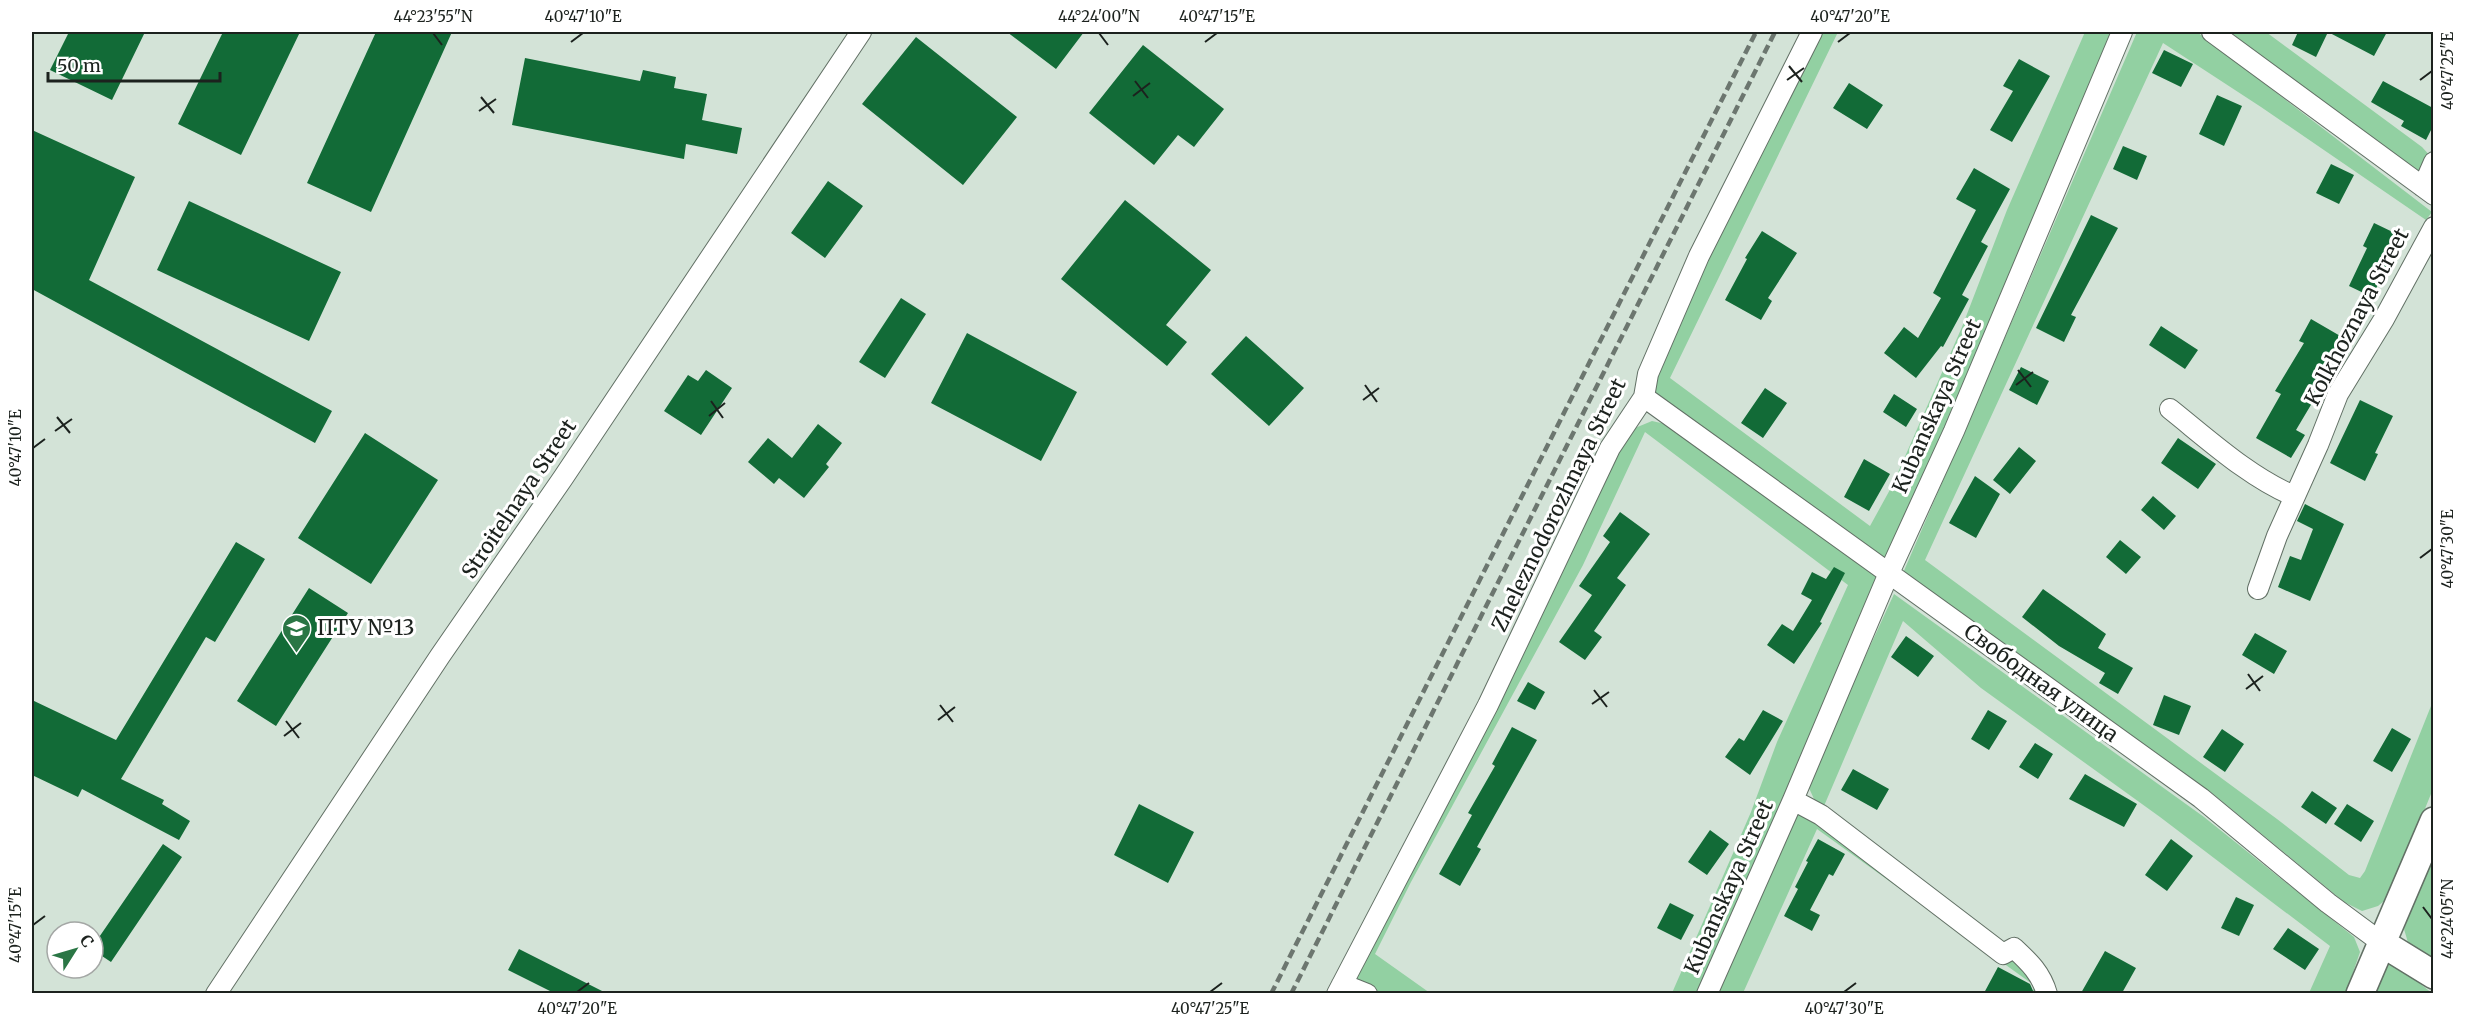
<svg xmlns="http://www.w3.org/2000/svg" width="2465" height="1025" font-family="Merriweather,serif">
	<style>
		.green { fill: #92d0a2 }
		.building { fill: #126b37 }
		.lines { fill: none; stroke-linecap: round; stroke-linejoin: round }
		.street-casing { stroke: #627065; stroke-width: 22 }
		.secondary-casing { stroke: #627065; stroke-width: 30 }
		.street { stroke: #fff; stroke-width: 20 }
		.secondary { stroke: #fff; stroke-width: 27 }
		.rail { stroke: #6c766f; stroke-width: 4.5; stroke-dasharray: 9 4.5; stroke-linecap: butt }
		.ticks { fill: none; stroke: #1c221e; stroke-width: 2 }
		.labels { text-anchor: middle; stroke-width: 6; stroke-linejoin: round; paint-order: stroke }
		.street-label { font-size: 21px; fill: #1c221e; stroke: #fff }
		.poi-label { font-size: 21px; fill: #1c221e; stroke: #fff; text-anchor: start }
		.neatline { fill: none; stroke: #1c221e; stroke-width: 2 }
		.ticks-label { font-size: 15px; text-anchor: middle; fill: #1c221e }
	</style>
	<rect width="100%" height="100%" fill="#d3e3d7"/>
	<path class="green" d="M 1822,32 L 1838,32 L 1670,378 L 1870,526 L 1892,486 L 1962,327 L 2007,210 L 2085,32 L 2112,32 L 1967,378 L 1883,563 L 1655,395 L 1655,369 L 1709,250 Z
		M 2137,32 L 2197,32 L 2432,212 L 2426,220 L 2261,107 L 2163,43 L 1925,560 L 2277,819 L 2349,875 L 2360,878 L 2365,871 L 2433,701 L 2433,789 L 2389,897 L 2378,906 L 2362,911 L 2344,902 L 2212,793 L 1903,573 Z
		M 2224,32 L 2266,32 L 2422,147 L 2433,159 L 2433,185 Z
		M 1652,421 L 1670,425 L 1879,575 L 1698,993 L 1672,993 L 1751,812 L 1777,742 L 1848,585 L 1645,432 L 1583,565 L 1411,882 L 1375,954 L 1430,993 L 1380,993 L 1357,979 L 1357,969 L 1621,442 L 1635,428 Z
		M 1894,594 L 2204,817 L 2354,937 L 2360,952 L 2346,993 L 2309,993 L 2330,946 L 2160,817 L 1981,688 L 1903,621 L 1824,806 L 1814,799 L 1809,788 L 1815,766 Z
		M 1798,810 L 1912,886 L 2030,974 L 2039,993 L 2032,993 L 2035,986 L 1817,829 L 1743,993 L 1715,994 Z
		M 2433,853 L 2433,964 L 2409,946 L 2404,929 Z
		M 2387,963 L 2408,974 L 2433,994 L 2374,994 Z"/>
	<path class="building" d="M 69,32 L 145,32 L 112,100 L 50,70 Z
		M 223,32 L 300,32 L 241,155 L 178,124 Z
		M 376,32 L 452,32 L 371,212 L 307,183 Z
		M 1007,32 L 1084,32 L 1056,69 Z
		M 2298,32 L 2387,32 L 2374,56 L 2328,32 L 2316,57 L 2292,45 Z
		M 916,37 L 1017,117 L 963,185 L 862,104 Z
		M 1143,45 L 1224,109 L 1194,147 L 1178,135 L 1154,165 L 1089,113 Z
		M 2164,50 L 2193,64 L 2181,87 L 2152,73 Z
		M 525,58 L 640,81 L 643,70 L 676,77 L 674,88 L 707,94 L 702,120 L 742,128 L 737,154 L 686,144 L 684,159 L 512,125 Z
		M 2019,59 L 2050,76 L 2012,142 L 1990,130 L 2013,91 L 2003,86 Z
		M 2383,81 L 2433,108 L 2433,126 L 2426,140 L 2401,126 L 2404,121 L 2371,102 Z
		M 1849,83 L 1883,105 L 1867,129 L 1833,108 Z
		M 2217,95 L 2242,106 L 2224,146 L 2199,134 Z
		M 32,130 L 135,177 L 89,280 L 332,411 L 315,443 L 32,289 Z
		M 2123,146 L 2147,156 L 2137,180 L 2113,169 Z
		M 2331,164 L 2354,175 L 2339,204 L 2316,193 Z
		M 1974,168 L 2010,189 L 1981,242 L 1988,246 L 1962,295 L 1969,299 L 1943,347 L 1941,346 L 1916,378 L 1884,353 L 1904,327 L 1918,338 L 1941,298 L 1933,293 L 1976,210 L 1956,199 Z
		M 828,181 L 863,206 L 825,258 L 791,233 Z
		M 1125,200 L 1211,270 L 1166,325 L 1187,342 L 1167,366 L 1061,279 Z
		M 189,201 L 341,272 L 309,341 L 157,270 Z
		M 2091,215 L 2118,228 L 2071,315 L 2076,317 L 2064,342 L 2036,328 Z
		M 2374,223 L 2401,236 L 2372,297 L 2349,286 L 2367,248 L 2363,246 Z
		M 1762,231 L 1797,253 L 1768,298 L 1772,301 L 1761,320 L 1725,300 L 1747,259 L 1745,258 Z
		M 901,298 L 926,314 L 885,378 L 859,362 Z
		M 2311,319 L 2342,337 L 2315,384 L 2321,388 L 2296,430 L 2305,435 L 2291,458 L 2256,438 L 2281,394 L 2275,391 L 2304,343 L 2299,341 Z
		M 2161,326 L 2198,350 L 2185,369 L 2149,345 Z
		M 967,333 L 1077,392 L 1041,461 L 931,403 Z
		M 1246,336 L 1304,388 L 1269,426 L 1211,374 Z
		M 2021,367 L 2049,381 L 2037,405 L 2009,390 Z
		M 706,370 L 732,388 L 701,435 L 664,411 L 688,375 L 698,381 Z
		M 1765,388 L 1787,403 L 1763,438 L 1741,423 Z
		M 1894,394 L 1917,409 L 1906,427 L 1883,412 Z
		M 2360,400 L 2393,416 L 2375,453 L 2378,454 L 2365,481 L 2330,463 Z
		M 818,424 L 842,443 L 826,464 L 829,467 L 804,498 L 779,478 L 774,484 L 748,462 L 768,438 L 792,458 Z
		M 365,433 L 438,480 L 371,584 L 298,538 Z
		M 2178,438 L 2216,464 L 2198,489 L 2161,463 Z
		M 2019,447 L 2036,461 L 2010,494 L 1993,480 Z
		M 1864,459 L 1890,474 L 1869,511 L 1844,497 Z
		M 1975,476 L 2000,494 L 1976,538 L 1949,523 Z
		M 2153,496 L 2176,516 L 2164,530 L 2141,510 Z
		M 2305,504 L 2344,524 L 2310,601 L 2278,587 L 2290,556 L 2301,560 L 2313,529 L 2297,521 Z
		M 1620,512 L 1650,534 L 1617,578 L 1626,585 L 1594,631 L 1602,637 L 1585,660 L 1559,642 L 1592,595 L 1579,586 L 1610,542 L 1603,536 Z
		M 2120,540 L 2141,557 L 2126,574 L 2106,557 Z
		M 236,542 L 265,559 L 215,642 L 206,637 L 121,779 L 164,800 L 162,804 L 190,821 L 179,840 L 82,789 L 78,797 L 32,775 L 32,700 L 116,740 Z
		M 1834,567 L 1845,573 L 1820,622 L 1822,623 L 1794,664 L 1767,645 L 1782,624 L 1793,631 L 1812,600 L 1801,594 L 1812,572 L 1826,579 Z
		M 309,588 L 348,613 L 276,726 L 237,701 Z
		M 2043,589 L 2106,634 L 2098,648 L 2133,668 L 2118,694 L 2099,683 L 2105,673 L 2059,646 L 2022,617 Z
		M 2255,633 L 2287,651 L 2274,674 L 2242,655 Z
		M 1906,636 L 1934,656 L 1918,677 L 1891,657 Z
		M 1528,682 L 1545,692 L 1535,710 L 1517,701 Z
		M 2164,695 L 2191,706 L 2179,735 L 2153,725 Z
		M 1763,710 L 1783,721 L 1750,775 L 1725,757 L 1739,738 L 1744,741 Z
		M 1988,710 L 2007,721 L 1989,750 L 1971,739 Z
		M 1512,727 L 1537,740 L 1477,847 L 1481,849 L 1460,886 L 1439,874 L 1472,815 L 1468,813 L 1495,766 L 1492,764 Z
		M 2392,728 L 2411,739 L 2392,772 L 2373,761 Z
		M 2222,729 L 2244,744 L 2225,772 L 2203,757 Z
		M 2035,743 L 2053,754 L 2038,779 L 2019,767 Z
		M 1853,769 L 1889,789 L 1877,810 L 1841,790 Z
		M 2085,774 L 2137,804 L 2124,827 L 2069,799 Z
		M 2312,791 L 2337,808 L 2326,824 L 2301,807 Z
		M 1139,804 L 1194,832 L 1168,883 L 1114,855 Z
		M 2347,804 L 2374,821 L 2361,842 L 2334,824 Z
		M 1710,830 L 1729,844 L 1707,875 L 1688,862 Z
		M 1818,839 L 1845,854 L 1833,876 L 1829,874 L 1810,910 L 1820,915 L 1812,931 L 1784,916 L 1798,889 L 1795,887 L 1808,862 L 1806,861 Z
		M 2171,839 L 2193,856 L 2167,891 L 2145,875 Z
		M 163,844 L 182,857 L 111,962 L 93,950 L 93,946 Z
		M 2236,897 L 2254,905 L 2239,936 L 2221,928 Z
		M 1670,903 L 1694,915 L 1681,940 L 1657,928 Z
		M 2288,928 L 2319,949 L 2305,970 L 2273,949 Z
		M 519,949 L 606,993 L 554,993 L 508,970 Z
		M 2105,951 L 2136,968 L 2122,993 L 2081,993 Z
		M 1998,967 L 2030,984 L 2034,993 L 1984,993 Z"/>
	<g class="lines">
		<defs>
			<path id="street" d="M 2212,32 L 2434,195
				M 2423,187 L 2434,162
				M 1644,397 L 2201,798 L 2328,903 L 2382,943
				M 2170,409 C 2209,440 2249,477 2294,496
				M 2258,589 L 2277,536 L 2318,445 L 2338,394 L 2384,319 L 2434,227
				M 1793,800 L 1821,815 L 2003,954 L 2014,948 C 2029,962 2041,973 2047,994
				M 1342,984 L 1367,994
				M 216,994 L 440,656 L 563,478 L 861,32
				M 1337,994 L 1488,705 L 1610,448 L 1644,397 L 1648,374 L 1699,256 L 1812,32
				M 1707,994 L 1793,800 L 1889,573 L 1954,431 L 2122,32"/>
			<path id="secondary" d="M 2382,943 L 2434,975
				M 2360,994 L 2434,821"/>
		</defs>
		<use href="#street" class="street-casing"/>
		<use href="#secondary" class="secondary-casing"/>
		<use href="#street" class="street"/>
		<use href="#secondary" class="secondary"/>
		<path class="rail" d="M 1271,994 L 1756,32
			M 1291,994 L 1775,32"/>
	</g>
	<path class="ticks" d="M 433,33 L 442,45M 1099,33 L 1108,45M 571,42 L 583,33M 1205,42 L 1217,33M 1838,42 L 1850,33M 1789,66 L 1802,82M 1787,80 L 1804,68M 2420,80 L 2432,71M 1135,81 L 1148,98M 1133,96 L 1150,83M 481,97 L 494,113M 479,111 L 496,99M 2018,370 L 2031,387M 1365,385 L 1377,402M 2016,385 L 2033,372M 1363,400 L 1379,388M 711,401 L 723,418M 709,416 L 725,403M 57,417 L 70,433M 55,431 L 72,419M 33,448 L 45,439M 2420,558 L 2432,549M 2248,674 L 2260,691M 2246,689 L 2263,676M 1594,690 L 1607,707M 1592,704 L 1609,692M 940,705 L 953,722M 938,720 L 955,707M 286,721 L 299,738M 284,736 L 301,723M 2423,907 L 2432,919M 33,925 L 45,916M 577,992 L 589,983M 1210,992 L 1222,983M 1844,992 L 1856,983"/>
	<defs>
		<symbol id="school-pin" viewBox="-11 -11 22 30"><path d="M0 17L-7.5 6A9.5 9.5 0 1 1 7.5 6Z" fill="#2a7645" stroke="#fff"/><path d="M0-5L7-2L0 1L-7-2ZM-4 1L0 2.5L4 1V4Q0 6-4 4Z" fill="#fff"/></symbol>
	</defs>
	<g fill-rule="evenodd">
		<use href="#school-pin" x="280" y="612" width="33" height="45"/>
	</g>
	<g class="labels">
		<g class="street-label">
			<text transform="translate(2357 317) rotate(-62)" y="7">Kolkhoznaya Street</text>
			<text transform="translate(1937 406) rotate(-66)" y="7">Kubanskaya Street</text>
			<text transform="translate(519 499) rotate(-56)" y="7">Stroitelnaya Street</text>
			<text transform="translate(1559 505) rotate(-64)" y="7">Zheleznodorozhnaya Street</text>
			<text transform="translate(2041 683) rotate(36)" y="7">Свободная улица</text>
			<text transform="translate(1729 887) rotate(-66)" y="7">Kubanskaya Street</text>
		</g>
		<g class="poi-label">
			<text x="317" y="635">ПТУ №13</text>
		</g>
	</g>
	<rect width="2465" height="1025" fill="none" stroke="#ffffff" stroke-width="66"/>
	<g transform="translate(75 950) rotate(53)"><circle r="28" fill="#ffffff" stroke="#a4a7a5" stroke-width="1.5"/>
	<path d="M0-4.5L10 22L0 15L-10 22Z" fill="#2a7645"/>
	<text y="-9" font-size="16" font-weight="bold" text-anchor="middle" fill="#1c221e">С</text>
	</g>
	<path d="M48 72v9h172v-9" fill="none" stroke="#1c221e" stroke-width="3"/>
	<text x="57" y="72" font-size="18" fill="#1c221e" stroke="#ffffff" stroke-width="4.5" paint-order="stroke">50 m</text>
	<rect x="33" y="33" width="2399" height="959" class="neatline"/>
	<g class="ticks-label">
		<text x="433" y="22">44°23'55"N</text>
		<text x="583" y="22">40°47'10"E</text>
		<text x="1099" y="22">44°24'00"N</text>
		<text x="1217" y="22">40°47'15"E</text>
		<text x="1850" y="22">40°47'20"E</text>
		<text transform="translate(2448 71) rotate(-90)" y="5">40°47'25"E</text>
		<text transform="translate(16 448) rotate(-90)" y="5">40°47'10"E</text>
		<text transform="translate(2448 549) rotate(-90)" y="5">40°47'30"E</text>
		<text transform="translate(2448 919) rotate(-90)" y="5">44°24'05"N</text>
		<text transform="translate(16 925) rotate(-90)" y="5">40°47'15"E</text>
		<text x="577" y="1014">40°47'20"E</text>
		<text x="1210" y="1014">40°47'25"E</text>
		<text x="1844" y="1014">40°47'30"E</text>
	</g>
</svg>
